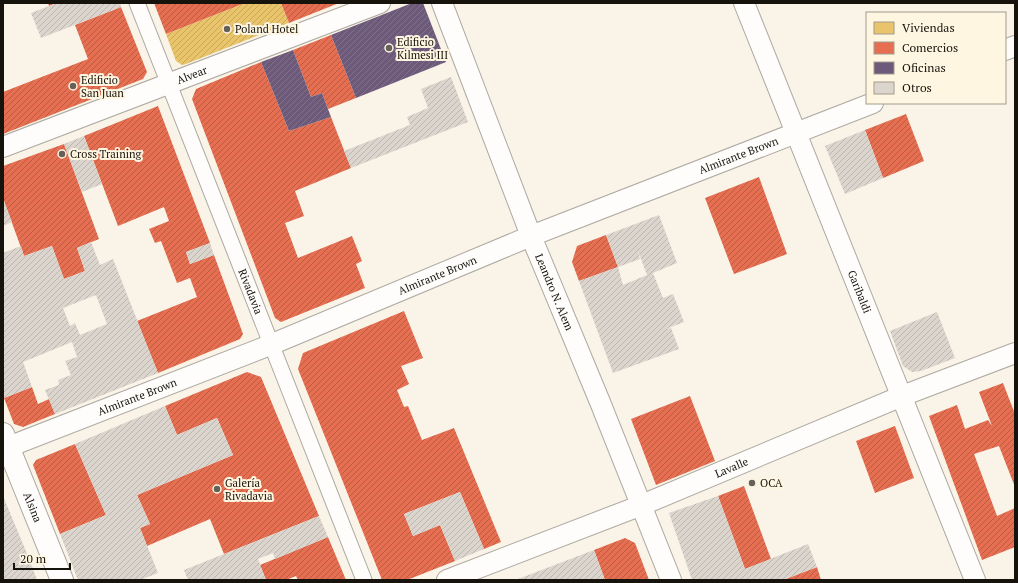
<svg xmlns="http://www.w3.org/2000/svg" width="1018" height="583" font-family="'PT Serif',serif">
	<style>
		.homes { fill: url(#homes-hatch) }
		.shops { fill: url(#shops-hatch) }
		.offices { fill: url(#offices-hatch) }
		.building { fill: url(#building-hatch); fill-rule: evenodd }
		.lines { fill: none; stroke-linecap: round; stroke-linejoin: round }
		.pedestrian-casing { stroke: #ada9a0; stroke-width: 17 }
		.minor-casing { stroke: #ada9a0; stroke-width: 22 }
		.tertiary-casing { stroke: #ada9a0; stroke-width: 24 }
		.pedestrian { stroke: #fefdfc; stroke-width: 15 }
		.minor { stroke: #fefdfc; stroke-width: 20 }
		.tertiary { stroke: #fefdfc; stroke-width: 22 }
		.poi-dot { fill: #656159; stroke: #fff6e2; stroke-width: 1.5 }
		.labels { text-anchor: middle; stroke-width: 4; stroke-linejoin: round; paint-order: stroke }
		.poi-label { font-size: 11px; fill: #16130c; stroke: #fff6e2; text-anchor: start }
		.street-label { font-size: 11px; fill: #16130c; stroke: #fff6e2 }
	</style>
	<defs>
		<pattern id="homes-hatch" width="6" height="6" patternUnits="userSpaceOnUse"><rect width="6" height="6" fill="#e9c46a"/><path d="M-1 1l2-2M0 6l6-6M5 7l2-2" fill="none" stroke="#c7a85b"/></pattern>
		<pattern id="shops-hatch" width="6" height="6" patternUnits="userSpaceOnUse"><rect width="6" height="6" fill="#e76f51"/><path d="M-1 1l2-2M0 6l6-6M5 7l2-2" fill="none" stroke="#ba5a42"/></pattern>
		<pattern id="offices-hatch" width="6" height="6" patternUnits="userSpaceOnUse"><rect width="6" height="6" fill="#6d597a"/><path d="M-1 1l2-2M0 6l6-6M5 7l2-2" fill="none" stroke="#807189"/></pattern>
		<pattern id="building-hatch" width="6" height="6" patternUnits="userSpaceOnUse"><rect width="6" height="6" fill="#dbd5ce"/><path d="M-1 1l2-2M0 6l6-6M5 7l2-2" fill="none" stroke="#bbb6b0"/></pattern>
	</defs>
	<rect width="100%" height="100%" fill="#f9f3e8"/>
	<path class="homes" d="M 245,3 L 281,3 L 289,23 L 186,64 L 182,65 L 176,61 L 166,34 Z"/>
	<path class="shops" d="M 48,3 L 57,3 L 49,6 Z
		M 154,3 L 245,3 L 166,34 Z
		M 281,3 L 339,3 L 289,23 Z
		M 121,7 L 147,72 L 143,79 L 3,134 L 3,92 L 88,59 L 75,25 Z
		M 331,35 L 356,98 L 328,109 L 322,93 L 311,97 L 293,50 Z
		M 261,62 L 289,131 L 331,117 L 351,168 L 295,191 L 304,216 L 285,223 L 298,258 L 352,236 L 362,261 L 356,264 L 365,288 L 281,322 L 275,318 L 192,99 L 196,89 Z
		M 158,106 L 210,243 L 186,252 L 190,264 L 214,255 L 243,334 L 240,339 L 158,373 L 137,321 L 197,297 L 190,278 L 177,283 L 161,241 L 155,243 L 149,229 L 169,221 L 164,207 L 118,226 L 84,136 Z
		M 906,114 L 924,161 L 883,178 L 865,130 Z
		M 64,144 L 99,239 L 77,248 L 85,271 L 64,279 L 52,246 L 24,256 L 3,198 L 3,166 Z
		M 759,177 L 787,254 L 734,274 L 705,198 Z
		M 606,235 L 618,267 L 579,281 L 572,262 L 577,246 Z
		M 404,311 L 423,358 L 401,366 L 409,384 L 397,390 L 404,407 L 408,406 L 422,440 L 454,428 L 501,542 L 484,549 L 460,492 L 404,514 L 413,536 L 440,525 L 455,561 L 407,580 L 382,580 L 298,369 L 303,353 Z
		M 247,372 L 261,377 L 319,516 L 224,554 L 210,519 L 147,546 L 140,528 L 150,524 L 137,495 L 233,455 L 217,418 L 177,435 L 165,406 Z
		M 1003,383 L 1015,414 L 1015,487 L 999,446 L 974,454 L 997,516 L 1015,508 L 1015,547 L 982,560 L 929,416 L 957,405 L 965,429 L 988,420 L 992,426 L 979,392 Z
		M 32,387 L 38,404 L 49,399 L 55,414 L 23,427 L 14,424 L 4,398 Z
		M 690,396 L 715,461 L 656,485 L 631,419 Z
		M 895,426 L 914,478 L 875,493 L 856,441 Z
		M 75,444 L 106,515 L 60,534 L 33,465 L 36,460 Z
		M 744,486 L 771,559 L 745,569 L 718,496 Z
		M 328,537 L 346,580 L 298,580 L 296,576 L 286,580 L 266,580 L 260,565 Z
		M 625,538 L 635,543 L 649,580 L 605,580 L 594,550 Z
		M 817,567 L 821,580 L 783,580 Z"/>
	<path class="offices" d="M 412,3 L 423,3 L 446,62 L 356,98 L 331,35 Z
		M 293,50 L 311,97 L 322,93 L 331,117 L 289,131 L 261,62 Z"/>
	<path class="building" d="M 57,3 L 120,3 L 121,7 L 41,38 L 31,13 Z
		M 451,77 L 468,122 L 351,168 L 344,151 L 410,125 L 407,117 L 428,108 L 421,89 Z
		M 865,130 L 883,178 L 845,194 L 825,146 Z
		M 84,136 L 102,184 L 82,192 L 64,144 Z
		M 3,199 L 12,222 L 3,226 Z
		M 659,215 L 677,263 L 653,273 L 663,298 L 673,294 L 684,322 L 666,329 L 671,328 L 679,349 L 613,373 L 579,281 L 618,267 L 606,235 ZM 638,251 L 647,275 L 623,285 L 618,267 L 640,259 Z
		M 91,242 L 100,265 L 113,259 L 158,373 L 55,414 L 45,390 L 59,385 L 58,380 L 71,375 L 65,361 L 77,357 L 72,342 L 23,362 L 32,387 L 4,398 L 3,253 L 21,246 L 24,256 L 52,246 L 64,279 L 85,271 L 77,248 ZM 96,295 L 107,324 L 80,335 L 75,323 L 70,326 L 63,308 Z
		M 210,243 L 214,255 L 190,264 L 186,252 Z
		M 937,312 L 955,358 L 921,371 L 912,372 L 903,366 L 890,331 Z
		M 165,406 L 177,435 L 217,418 L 233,455 L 137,495 L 150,524 L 140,528 L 158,573 L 140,580 L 78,580 L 60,534 L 106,515 L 75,444 Z
		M 460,492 L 484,549 L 455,561 L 438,519 L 440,525 L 413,536 L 404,514 Z
		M 3,496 L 28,556 L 37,580 L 3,580 Z
		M 718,496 L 745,569 L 808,544 L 817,567 L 783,580 L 692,580 L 669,513 Z
		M 319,516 L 328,537 L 275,559 L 273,553 L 258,559 L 266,580 L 188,580 L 184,570 Z
		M 594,550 L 605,580 L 518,579 L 552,566 Z"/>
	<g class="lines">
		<defs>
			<g id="pedestrian">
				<path id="s1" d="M 137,3 L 364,580"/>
			</g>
			<g id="minor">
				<path id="s2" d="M 442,3 L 531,236 L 600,402 L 671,580"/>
				<path id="s3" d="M 744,3 L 975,580"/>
				<path d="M 1005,50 L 1015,46"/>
				<path id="s4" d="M 3,147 L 380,3"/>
				<path id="s5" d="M 3,449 L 270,345 L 531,236 L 873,103"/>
				<path id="s6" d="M 447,580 L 642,505 L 902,396 L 1015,353"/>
			</g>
			<g id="tertiary">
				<path id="s7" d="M 3,434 L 62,580"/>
			</g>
		</defs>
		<use href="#pedestrian" class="pedestrian-casing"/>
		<use href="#minor" class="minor-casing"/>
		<use href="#tertiary" class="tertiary-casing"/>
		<use href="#pedestrian" class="pedestrian"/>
		<use href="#minor" class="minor"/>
		<use href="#tertiary" class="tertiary"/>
	</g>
	<g class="poi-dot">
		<circle cx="227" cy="29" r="4"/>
		<circle cx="389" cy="48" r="4"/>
		<circle cx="73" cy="86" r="4"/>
		<circle cx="62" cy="154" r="4"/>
		<circle cx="752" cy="483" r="4"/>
		<circle cx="217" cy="489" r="4"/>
	</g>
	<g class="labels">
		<g class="poi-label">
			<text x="235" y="33">Poland Hotel</text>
			<text x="397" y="46">Edificio<tspan x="397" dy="13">Kilmesi III</tspan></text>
			<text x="81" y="84">Edificio<tspan x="81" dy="13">San Juan</tspan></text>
			<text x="70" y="158">Cross Training</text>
			<text x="225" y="487">Galería<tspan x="225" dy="13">Rivadavia</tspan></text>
			<text x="760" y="487">OCA</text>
		</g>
		<g class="street-label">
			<text dy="4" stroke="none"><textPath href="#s4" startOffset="202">Alvear</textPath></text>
			<text dy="4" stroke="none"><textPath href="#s5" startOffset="792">Almirante Brown</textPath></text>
			<text dy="4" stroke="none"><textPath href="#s5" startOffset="468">Almirante Brown</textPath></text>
			<text dy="4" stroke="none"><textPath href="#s3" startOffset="311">Garibaldi</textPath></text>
			<text dy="4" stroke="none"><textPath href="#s1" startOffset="310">Rivadavia</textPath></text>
			<text dy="4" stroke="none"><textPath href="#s2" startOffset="310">Leandro N. Alem</textPath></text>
			<text dy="4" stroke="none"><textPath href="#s5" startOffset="144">Almirante Brown</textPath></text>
			<text dy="4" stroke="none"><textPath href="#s6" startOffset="306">Lavalle</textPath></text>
			<text dy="4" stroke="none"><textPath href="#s7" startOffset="79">Alsina</textPath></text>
		</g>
	</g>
	<rect width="1018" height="583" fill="none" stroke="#16130c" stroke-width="8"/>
	<rect x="866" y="12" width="140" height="92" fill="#fff6e2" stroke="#a29b8c"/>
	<rect x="874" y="22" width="20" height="12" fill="#e9c46a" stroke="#a29b8c"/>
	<text x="902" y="32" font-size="12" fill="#16130c">Viviendas</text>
	<rect x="874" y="42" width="20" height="12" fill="#e76f51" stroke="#a29b8c"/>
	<text x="902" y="52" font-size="12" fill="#16130c">Comercios</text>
	<rect x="874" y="62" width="20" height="12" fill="#6d597a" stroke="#a29b8c"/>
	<text x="902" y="72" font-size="12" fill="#16130c">Oficinas</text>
	<rect x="874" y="82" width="20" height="12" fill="#dbd5ce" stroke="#a29b8c"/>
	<text x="902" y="92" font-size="12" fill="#16130c">Otros</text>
	<path d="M14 563v6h56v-6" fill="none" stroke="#16130c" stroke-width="2"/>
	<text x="20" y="563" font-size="12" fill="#16130c" stroke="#fff6e2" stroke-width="3" paint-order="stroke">20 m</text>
</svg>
